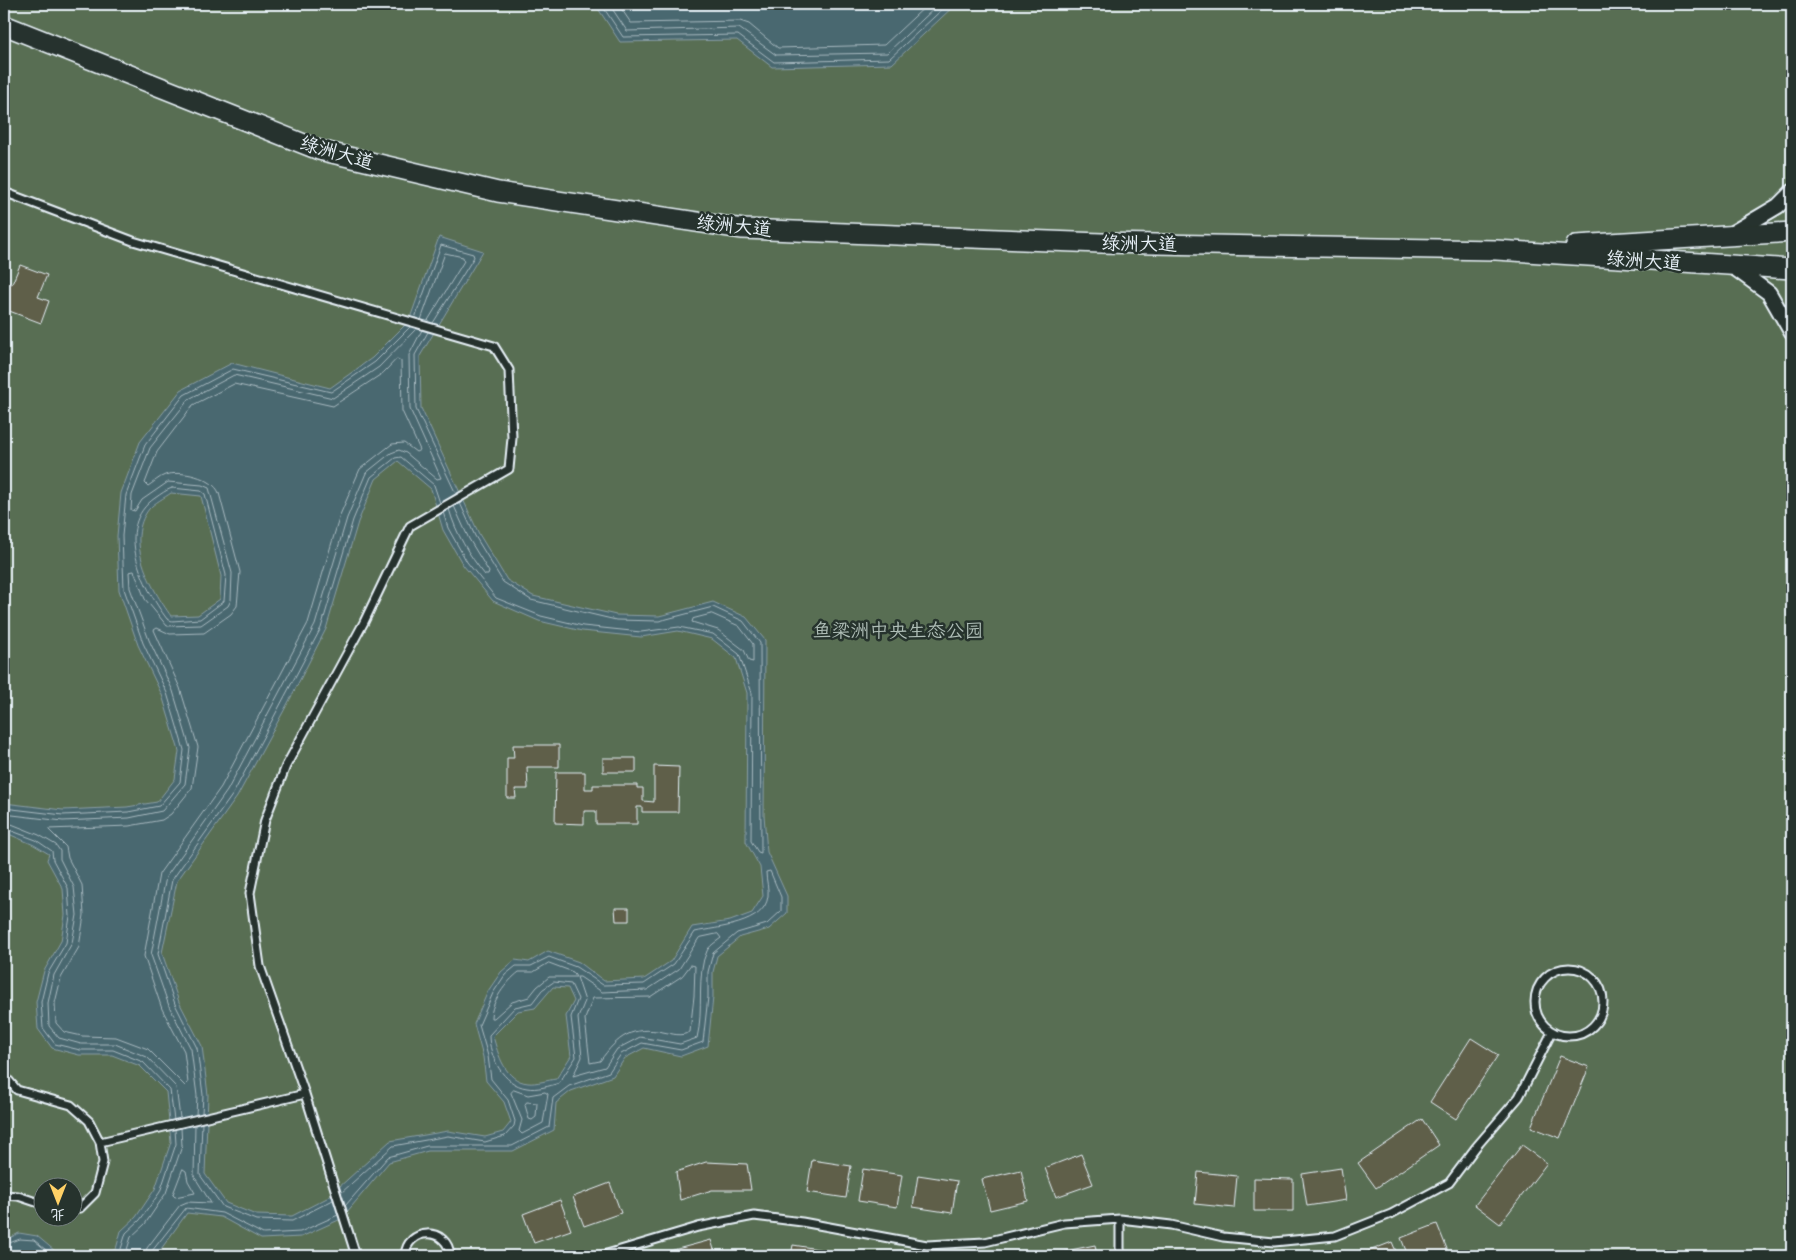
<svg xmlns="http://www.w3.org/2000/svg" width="1796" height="1260" font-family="Dekko,'LXGW WenKai TC',sans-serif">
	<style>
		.green { fill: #586e53; stroke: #a0b0a6; fill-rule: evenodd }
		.water { fill: #49676f; stroke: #899ea6; fill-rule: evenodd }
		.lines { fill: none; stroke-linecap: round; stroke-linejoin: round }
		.shore { stroke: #a8bac1; stroke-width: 1 }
		.building { fill: #5f5e4a; stroke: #e8f1f8 }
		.service-casing { stroke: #e8f1f8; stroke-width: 11 }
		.minor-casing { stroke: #e8f1f8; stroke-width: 18 }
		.secondary-casing { stroke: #e8f1f8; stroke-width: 22 }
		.service { stroke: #26332d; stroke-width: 7 }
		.minor { stroke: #26332d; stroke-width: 14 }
		.secondary { stroke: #26332d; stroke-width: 19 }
		.labels { text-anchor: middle; stroke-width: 5; stroke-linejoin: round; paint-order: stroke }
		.street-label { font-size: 19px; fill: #e8f1f8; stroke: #26332d }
		.park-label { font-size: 19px; fill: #aebdb6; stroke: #26332d }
	</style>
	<rect width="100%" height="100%" fill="#374036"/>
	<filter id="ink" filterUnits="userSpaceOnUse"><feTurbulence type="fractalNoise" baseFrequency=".02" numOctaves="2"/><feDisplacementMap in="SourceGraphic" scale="10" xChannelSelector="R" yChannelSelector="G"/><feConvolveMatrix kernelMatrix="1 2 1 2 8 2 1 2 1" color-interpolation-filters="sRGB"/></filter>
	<g filter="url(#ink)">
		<path class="green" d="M 4,4 L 1792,4 L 1792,1256 L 4,1256 ZM 42,1188 L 72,1188 L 72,1218 L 42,1218 Z"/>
		<path class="water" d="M 595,4 L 956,4 L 892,64 L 772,67 L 737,40 L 620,42 Z
			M 439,237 L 483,251 L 420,356 L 421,408 L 479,534 L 507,580 L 533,596 L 616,615 L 659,616 L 713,602 L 746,617 L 765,640 L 764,815 L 767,852 L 787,896 L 787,913 L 769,929 L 740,937 L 717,956 L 713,972 L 713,997 L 708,1046 L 681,1056 L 644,1048 L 625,1058 L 613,1076 L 571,1091 L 556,1103 L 554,1130 L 513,1151 L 428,1151 L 389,1162 L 341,1219 L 301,1237 L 261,1239 L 221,1217 L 187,1213 L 156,1256 L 100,1256 L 116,1249 L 121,1231 L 136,1217 L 155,1189 L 171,1142 L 166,1092 L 140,1066 L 112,1055 L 79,1055 L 52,1048 L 38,1029 L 36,1002 L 44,971 L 61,941 L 65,915 L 63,889 L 47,860 L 49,854 L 34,845 L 4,832 L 4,803 L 63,810 L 127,807 L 157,802 L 175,779 L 179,751 L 162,695 L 138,645 L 119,590 L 117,536 L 121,493 L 140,442 L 181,390 L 232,363 L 330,388 L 372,358 L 409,321 ZM 398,461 L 431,489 L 443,530 L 463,565 L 493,601 L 539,621 L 582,631 L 641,637 L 678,631 L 712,639 L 736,658 L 747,693 L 746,842 L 760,867 L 763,896 L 752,913 L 730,921 L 692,927 L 671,961 L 644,979 L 604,981 L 579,962 L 548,951 L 529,962 L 515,960 L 501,972 L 488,991 L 474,1024 L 483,1057 L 486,1081 L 504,1102 L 511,1122 L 503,1132 L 485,1137 L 448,1131 L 390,1141 L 327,1198 L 292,1216 L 256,1215 L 226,1203 L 205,1174 L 208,1095 L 202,1046 L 179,1002 L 162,953 L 177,881 L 237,797 L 288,703 L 326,629 L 358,522 L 376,479 ZM 171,493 L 201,496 L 221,576 L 220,599 L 198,615 L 171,616 C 151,588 124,541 149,509 C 154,503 164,498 171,493 ZM 553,987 L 568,988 L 574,1001 L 566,1016 L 571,1056 L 556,1079 C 548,1080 536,1084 528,1083 C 505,1081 498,1054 493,1036 L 518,1011 L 535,1008 Z
			M 19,1233 L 37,1236 L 61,1256 L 4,1256 L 4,1241 Z"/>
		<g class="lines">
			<path class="shore" d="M 601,4 L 623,37 L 738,35 L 774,62 L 889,59 L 948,4
				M 609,4 L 627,31 L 739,28 L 776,55 L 887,53 L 939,4
				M 618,4 L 631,23 L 740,21 L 749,24 L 778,48 L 884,45 L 928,4
				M 415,318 L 441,245 L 473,254 L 474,257 L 433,323
				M 421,320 L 445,253 L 463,257 L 464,261 L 427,322
				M 428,332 L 415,355 L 416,409 L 456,494
				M 397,359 L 401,361 L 402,411 L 420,450 L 416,452 L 404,443 L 392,444 L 360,469 L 340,515 L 308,623 L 221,787 L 159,874 L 144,956 L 162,1009 L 184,1051 L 188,1083 L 185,1086 L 148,1049 L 116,1037 L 82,1036 L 64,1032 L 56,1023 L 55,1003 L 61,978 L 79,947 L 84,915 L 82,885 L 68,858 L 66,847 L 48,829 L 129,826 L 162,820 L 171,814 L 192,788 L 198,747 L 180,688 L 154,630 L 157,628 L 170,634 L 204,633 L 231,614 L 237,606 L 240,572 L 219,493 C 213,477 180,470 165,475 C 159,477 153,483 148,486 L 145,483 L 157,452 L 193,405 L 234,384 L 333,406 L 383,373 Z
				M 172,488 L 201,491 L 205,494 L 226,575 L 224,601 L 200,619 L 172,621 L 167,619 C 143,587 113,527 155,498 C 161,494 166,490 172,488 Z
				M 449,509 C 456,534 469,555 485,575 L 488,575 L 489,572 L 469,539 L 454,506
				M 443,512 L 448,528 L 467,562 L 496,598 L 541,616 L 583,626 L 641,632 L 679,627 L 713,634 L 739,654 L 752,693 L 751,841 L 758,852 L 761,853 L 760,643 L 743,621 L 713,607 L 659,621 L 616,620 L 531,600 L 503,582 L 475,536 L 460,503
				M 712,614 L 739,626 L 753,644 L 753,662 L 749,661 L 744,650 L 718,630 L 692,622 L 693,619 Z
				M 4,808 L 63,815 L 128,812 L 159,806 L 180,782 L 184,750 L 167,693 L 143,643 L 124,589 L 122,536 L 126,495 L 145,445 L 184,395 L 233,369 L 331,392 L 375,362 L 410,327
				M 4,814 L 63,821 L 129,818 L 162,811 L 185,784 L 190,748 L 173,691 L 149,640 L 130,588 L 129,572 L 134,571 L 145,599 L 167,626 L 201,625 L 228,606 L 231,600 L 232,573 L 209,488 L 202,485 L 168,482 L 142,500 L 135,511 L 131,510 L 132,495 L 150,448 L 189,399 L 234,375 L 333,398 L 379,367 L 417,328
				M 4,821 L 39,835 L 56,845 L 60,851 L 60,859 L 74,887 L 77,915 L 72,943 L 54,975 L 48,1003 L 49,1026 L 59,1038 L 81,1044 L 115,1044 L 147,1057 L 176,1087 L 180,1118
				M 4,828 L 36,840 L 52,851 L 53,860 L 68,888 L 70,916 L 66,943 L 48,973 L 41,1002 L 43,1028 L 55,1044 L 80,1050 L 113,1050 L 143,1062 L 170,1090 L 174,1120
				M 718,934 L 721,938 C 716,942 709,946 707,951 C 696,973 704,1012 697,1038 L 680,1044 L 640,1037 L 617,1049 L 605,1067 L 573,1076 L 582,1057 L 578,1018 L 585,1001 L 577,977 L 580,977 L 602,992 L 647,990 L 679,969 L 699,938 Z
				M 549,963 L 573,972 L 576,977 L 549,977 L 537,987 L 529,997 L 512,1002 L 494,1018 L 491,1018 C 491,1002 506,982 519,972 L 533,972 Z
				M 691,965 L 695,966 L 694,996 L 690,1032 C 680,1037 674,1034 663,1032 C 632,1026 618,1036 600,1061 L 590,1063 L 585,1019 L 593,998 L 650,997 L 682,976 Z
				M 554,982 L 571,984 L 578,999 L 571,1017 L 576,1057 L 559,1083 C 550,1086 536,1090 527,1088 C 503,1085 489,1056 489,1035 L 515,1007 L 532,1003 L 542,990 Z
				M 514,1090 L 528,1095 L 545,1092 L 548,1094 L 543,1123 L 522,1134 L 519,1131 L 522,1120 L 511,1093 Z
				M 527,1102 L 537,1103 L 536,1117 L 532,1120 L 529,1119 L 525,1105 Z
				M 202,1113 L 203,1095 L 197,1048 L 175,1004 L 158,954 L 172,880 L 233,794 L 321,628 L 353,520 L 371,477 L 395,458 L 401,457 L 434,485 L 440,503
				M 196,1115 L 197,1096 L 191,1049 L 169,1006 L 151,955 L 166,877 L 227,791 L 315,625 L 347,518 L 366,473 L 391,453 L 399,450 L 406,453 L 437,479 L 441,478 L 410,409 L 409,355 L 422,330
				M 202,1123 L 200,1175 L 223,1207 L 256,1220 L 292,1221 L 333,1200
				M 183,1169 L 186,1171 L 188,1181 L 195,1193 L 175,1197 L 173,1195 Z
				M 341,1193 L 393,1146 L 448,1136 L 485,1142 L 505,1136 L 514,1126 L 515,1121 L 508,1100 L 491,1079 L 488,1056 L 479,1025 L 493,993 L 505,975 L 516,966 L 531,966 L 549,957 L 576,967 L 603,985 L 644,984 L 674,964 L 695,932 C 717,927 765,925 768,896 C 769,889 766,880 766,872 L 770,871 L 781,897 L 781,911 L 767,924 L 737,933 L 713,953 L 708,972 L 708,997 L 703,1042 L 681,1050 L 642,1043 L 621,1054 L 609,1072 L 569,1086 L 553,1098 L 549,1127 L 512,1146 L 427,1146 L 388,1157 L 345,1206
				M 4,1245 L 20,1239 L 34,1240 L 53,1256
				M 113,1256 L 120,1252 L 126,1233 L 140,1220 L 160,1192 L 176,1144 L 175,1129
				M 125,1256 L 131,1237 L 145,1224 L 166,1193 L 182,1146 L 181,1128
				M 145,1256 L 147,1248 L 180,1205 L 187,1202 L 211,1203 L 194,1176 L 195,1124
				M 151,1256 L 152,1251 L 186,1208 L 222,1213 L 263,1234 L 300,1232 L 338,1215"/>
		</g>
		<path class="building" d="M 20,265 L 47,275 L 38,297 L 49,301 L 41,323 L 4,309 L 4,281 L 12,284 Z
			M 513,745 L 559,745 L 559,767 L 527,767 L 528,789 L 515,789 L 516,798 L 507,798 L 507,758 L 514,758 Z
			M 603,758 L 636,758 L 636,772 L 603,772 Z
			M 654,766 L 679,767 L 678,812 L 642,812 L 642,807 L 637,807 L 637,824 L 596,824 L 596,811 L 584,811 L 584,824 L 555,823 L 556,772 L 585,772 L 585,789 L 593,789 L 593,785 L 637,785 L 637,788 L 643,788 L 643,801 L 654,802 Z
			M 615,908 L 629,908 L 629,921 L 616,921 Z
			M 1471,1038 L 1498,1055 L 1456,1119 L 1430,1102 Z
			M 1560,1056 L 1589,1067 L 1560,1138 L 1531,1127 Z
			M 1422,1119 L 1439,1145 L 1376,1188 L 1358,1163 Z
			M 1522,1145 L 1547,1163 L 1500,1224 L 1475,1205 Z
			M 1081,1154 L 1093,1184 L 1056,1197 L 1045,1168 Z
			M 812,1160 L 851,1166 L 846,1198 L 807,1192 Z
			M 706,1162 L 747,1164 L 751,1190 L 712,1190 L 680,1200 L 676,1172 Z
			M 1341,1168 L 1346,1200 L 1307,1206 L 1302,1174 Z
			M 863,1169 L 902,1175 L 897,1207 L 858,1201 Z
			M 1021,1170 L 1028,1201 L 990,1210 L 982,1179 Z
			M 1198,1172 L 1237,1176 L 1234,1208 L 1195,1204 Z
			M 918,1175 L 957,1181 L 952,1213 L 913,1207 Z
			M 1254,1178 L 1293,1179 L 1293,1211 L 1254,1211 Z
			M 610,1183 L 621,1213 L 584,1226 L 573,1197 Z
			M 560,1200 L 571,1230 L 534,1243 L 523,1214 Z
			M 1437,1224 L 1449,1254 L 1408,1256 L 1401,1238 Z
			M 711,1240 L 716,1256 L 651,1256 Z
			M 1392,1242 L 1398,1256 L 1356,1256 Z
			M 793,1245 L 831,1251 L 830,1256 L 791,1256 Z
			M 1095,1245 L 1097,1256 L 1057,1256 L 1056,1253 Z"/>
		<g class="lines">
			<defs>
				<path id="service" d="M 4,192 L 133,241 L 494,346 L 509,370 L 512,438 L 509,469 L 410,526 L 364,622 L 286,766 L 265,820 L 250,893 L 260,966 L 305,1094 L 356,1256
					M1535 1002a34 34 0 1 1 68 0a34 34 0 1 1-68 0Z
					M 4,1075 L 17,1090 L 71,1105 L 89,1121 L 100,1142 L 103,1162 L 95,1193 L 80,1208 L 72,1208
					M 100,1142 L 305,1094
					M 4,1195 L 18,1196 L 42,1204
					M 405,1256 C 406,1227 449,1226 450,1256
					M 600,1256 L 698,1227 L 754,1216 L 802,1222 L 927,1245 L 985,1242 L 1064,1223 L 1120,1219 L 1171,1225 L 1223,1237 L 1274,1242 L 1335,1236 L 1391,1214 L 1449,1183 L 1476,1147 L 1519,1097 L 1552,1032
					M 1120,1256 L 1120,1219"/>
				<path id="minor" d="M 1729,235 L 1778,206 L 1792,192
					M 1732,266 L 1769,293 L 1792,333"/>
				<path id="secondary" d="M 4,25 L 319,150 L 498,192 L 743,229 L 1101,243 L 1496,250 L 1792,269
					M 1576,245 L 1792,232"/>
			</defs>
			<use href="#service" class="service-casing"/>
			<use href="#minor" class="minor-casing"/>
			<use href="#secondary" class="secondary-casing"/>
			<use href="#service" class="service"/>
			<use href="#minor" class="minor"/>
			<use href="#secondary" class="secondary"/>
		</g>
	</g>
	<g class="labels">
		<g class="street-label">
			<text transform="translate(337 152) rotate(16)" y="7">绿洲大道</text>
			<text transform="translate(734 225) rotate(6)" y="7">绿洲大道</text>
			<text transform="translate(1139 243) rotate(1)" y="7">绿洲大道</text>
			<text transform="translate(1644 260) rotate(4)" y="7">绿洲大道</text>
		</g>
		<g class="park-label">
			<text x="898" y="637">鱼梁洲中央生态公园</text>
		</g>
	</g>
	<rect width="1796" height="1260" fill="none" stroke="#26332d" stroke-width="20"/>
	<rect x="10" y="10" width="1776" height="1240" fill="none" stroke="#e8f1f8" stroke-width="2" filter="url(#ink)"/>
	<g transform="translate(58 1202) rotate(180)"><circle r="24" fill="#26332d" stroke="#747f7e"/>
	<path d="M0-4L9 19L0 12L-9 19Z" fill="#ffd166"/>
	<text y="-8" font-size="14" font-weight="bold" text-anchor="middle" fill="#e8f1f8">北</text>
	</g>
</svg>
